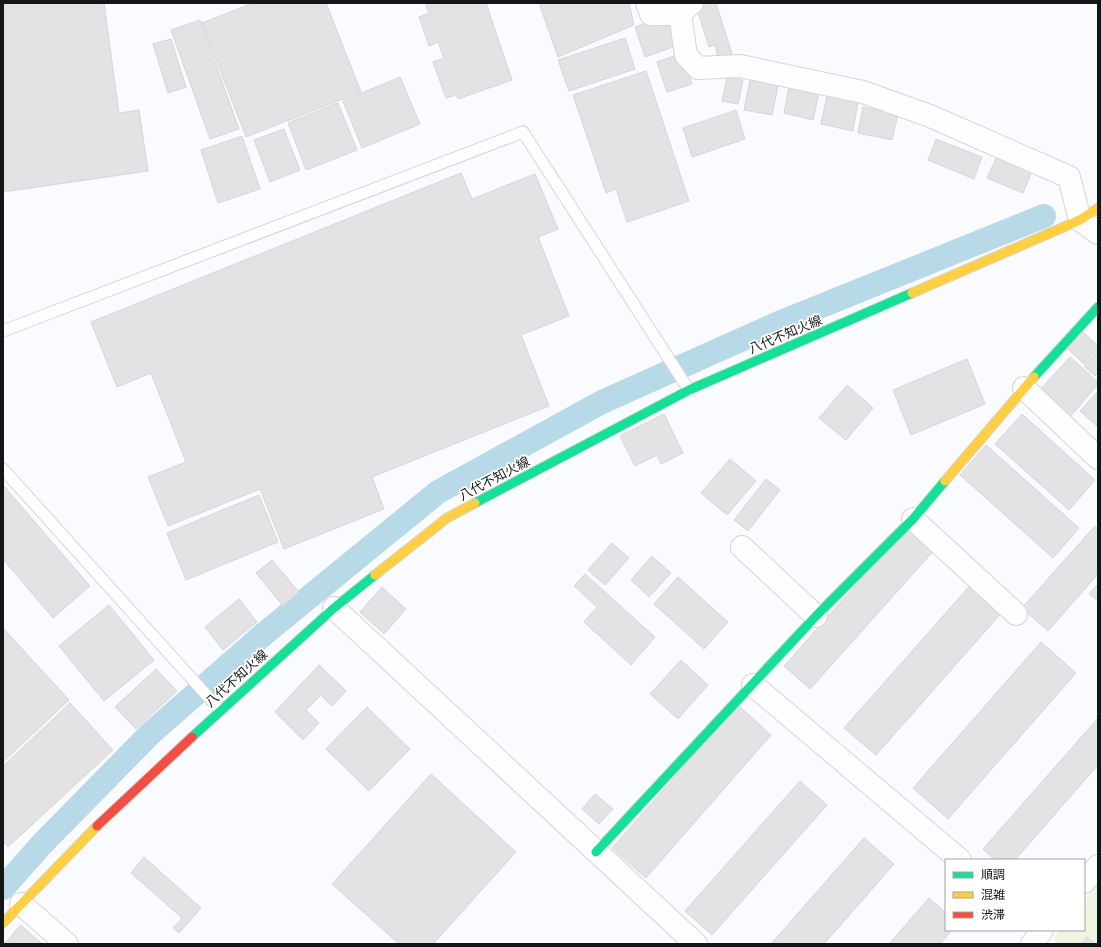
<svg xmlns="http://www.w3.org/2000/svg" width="1101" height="947" font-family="'Exo 2','Noto Sans JP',sans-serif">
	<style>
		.green { fill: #f2f4e2 }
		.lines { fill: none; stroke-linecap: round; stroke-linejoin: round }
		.canal { stroke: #b8d9e8; stroke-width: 24 }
		.building { fill: #e3e3e5; stroke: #d6d6d9 }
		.lane-casing { stroke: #d5d5d8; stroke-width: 13 }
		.street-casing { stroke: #d5d5d8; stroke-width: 24 }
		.fast-casing { stroke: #d5d5d8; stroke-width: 11 }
		.slow-casing { stroke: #d5d5d8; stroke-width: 11 }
		.jam-casing { stroke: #d5d5d8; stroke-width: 11 }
		.lane { stroke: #fefeff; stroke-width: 11 }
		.street { stroke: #fefeff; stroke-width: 22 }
		.fast { stroke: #16e098; stroke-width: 9 }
		.slow { stroke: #ffcf43; stroke-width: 9 }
		.jam { stroke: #f24e42; stroke-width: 9 }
		.labels { text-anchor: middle; stroke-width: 3.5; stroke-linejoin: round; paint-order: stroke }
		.street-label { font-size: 13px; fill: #141517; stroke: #fff }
	</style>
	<rect width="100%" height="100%" fill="#fafbfe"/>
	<path class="green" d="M 1098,884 L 1098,944 L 1058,944 L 1053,939 L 1061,930 L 1084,930 L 1084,901 Z"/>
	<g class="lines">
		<path class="canal" d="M 3,888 L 42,844 L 151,733 L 264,634 L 438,492 L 602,402 L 779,323 L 1044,216"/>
	</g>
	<path class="building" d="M 3,3 L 104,3 L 119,113 L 139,110 L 148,171 L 3,192 Z
		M 253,3 L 326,3 L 361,92 L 246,137 L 202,23 Z
		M 425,3 L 486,3 L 512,80 L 458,99 L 456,95 L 446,98 L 433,62 L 444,58 L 438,42 L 429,46 L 419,17 L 429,13 Z
		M 539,3 L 629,3 L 634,25 L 558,57 Z
		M 695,3 L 716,3 L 732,54 L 718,58 L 715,45 L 709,47 Z
		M 666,16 L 676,46 L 645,57 L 635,27 Z
		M 200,20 L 239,129 L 210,139 L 171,30 Z
		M 625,38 L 635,69 L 569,91 L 558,60 Z
		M 171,39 L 186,87 L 168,93 L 153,44 Z
		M 682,53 L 692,84 L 667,92 L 657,62 Z
		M 646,71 L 689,201 L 627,222 L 616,189 L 606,193 L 573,95 Z
		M 751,75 L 779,81 L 772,115 L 744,110 Z
		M 400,77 L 420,124 L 362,148 L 343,101 Z
		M 727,77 L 743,80 L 738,104 L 722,101 Z
		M 789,86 L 819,92 L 813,120 L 784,113 Z
		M 827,95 L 858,101 L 853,131 L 821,124 Z
		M 338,103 L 357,150 L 306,170 L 288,123 Z
		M 863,107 L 898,114 L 892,140 L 858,133 Z
		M 736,110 L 745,139 L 692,157 L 683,128 Z
		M 284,129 L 300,170 L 270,182 L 254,140 Z
		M 242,136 L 260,189 L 218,203 L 201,150 Z
		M 936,139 L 982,157 L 974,179 L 928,160 Z
		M 997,156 L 1032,171 L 1023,193 L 987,178 Z
		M 461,173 L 472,199 L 535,174 L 558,229 L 538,237 L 569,316 L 521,335 L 549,406 L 372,477 L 384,509 L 284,549 L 260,489 L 168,526 L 148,477 L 186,462 L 151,373 L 117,387 L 91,322 Z
		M 1081,330 L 1098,346 L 1098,347 L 1084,364 L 1066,347 Z
		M 1098,350 L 1098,372 L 1095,376 L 1084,366 Z
		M 1070,357 L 1098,382 L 1098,384 L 1070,417 L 1040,390 Z
		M 967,359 L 985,404 L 911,435 L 893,390 Z
		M 847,385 L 873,408 L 846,440 L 819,418 Z
		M 1098,391 L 1098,427 L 1080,411 Z
		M 664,414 L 683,453 L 661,464 L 657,455 L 635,466 L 620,436 Z
		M 1022,414 L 1095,480 L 1069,510 L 995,444 Z
		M 986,445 L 1079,528 L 1053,558 L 960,475 Z
		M 730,459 L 756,481 L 727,515 L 701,493 Z
		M 766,479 L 780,490 L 748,531 L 734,520 Z
		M 3,485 L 90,586 L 53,618 L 3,559 Z
		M 259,495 L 278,542 L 186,580 L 167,533 Z
		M 910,524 L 937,547 L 810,689 L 784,666 Z
		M 1095,526 L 1098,529 L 1098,574 L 1048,631 L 1022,608 Z
		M 612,543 L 629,558 L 605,585 L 588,570 Z
		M 652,556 L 671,573 L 649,597 L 631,580 Z
		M 272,560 L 299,592 L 283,606 L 256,573 Z
		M 585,574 L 655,637 L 631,665 L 584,622 L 597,607 L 574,586 Z
		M 678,577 L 728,622 L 704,649 L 654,604 Z
		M 974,581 L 1005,609 L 876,755 L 844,728 Z
		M 1098,584 L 1098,601 L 1089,594 Z
		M 382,587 L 406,609 L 384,634 L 360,612 Z
		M 239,599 L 257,622 L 223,650 L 205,627 Z
		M 109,605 L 154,660 L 104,701 L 59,646 Z
		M 3,628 L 69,700 L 3,762 Z
		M 1041,642 L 1076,673 L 948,819 L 913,788 Z
		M 681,660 L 708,685 L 678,719 L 650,694 Z
		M 319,665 L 346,691 L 332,706 L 321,695 L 306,710 L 319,723 L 303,740 L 275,712 Z
		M 156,669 L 177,691 L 136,729 L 115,707 Z
		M 70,703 L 113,750 L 8,847 L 3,841 L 3,766 Z
		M 738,705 L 771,735 L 646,878 L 612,848 Z
		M 367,707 L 410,749 L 369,791 L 326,749 Z
		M 1098,718 L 1098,765 L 1015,860 L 995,860 L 983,849 Z
		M 431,774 L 516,852 L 433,944 L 399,944 L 332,884 Z
		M 800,781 L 827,805 L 712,935 L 685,911 Z
		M 595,794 L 613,809 L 599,824 L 582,809 Z
		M 864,838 L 894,864 L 824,944 L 771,944 Z
		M 144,857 L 201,908 L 179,933 L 173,928 L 182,918 L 131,873 Z
		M 929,898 L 946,913 L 946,930 L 952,930 L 940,944 L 889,944 Z
		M 21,925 L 42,944 L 4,944 Z
		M 1087,937 L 1095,944 L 1081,944 Z"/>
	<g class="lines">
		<defs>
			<path id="lane" d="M 3,331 L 523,132 L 689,390
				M 3,469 L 220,710"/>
			<path id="street" d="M 647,3 L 651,14 L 680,14 L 692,3
				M 680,14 L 686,55 L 698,68 L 740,66 L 863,92 L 930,116 L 1069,177 L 1080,220 L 1098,233
				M 1024,388 L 1098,458
				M 913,519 L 1016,614
				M 742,547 L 816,616
				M 334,608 L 696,944
				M 753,685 L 960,860
				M 1084,882 L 1098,866
				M 21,904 L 67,944
				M 1032,944 L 1042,930"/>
			<path id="fast" d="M 1034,377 L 1098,307
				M 475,503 L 689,390 L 912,293
				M 192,737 L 334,608 L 375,575
				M 596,852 L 816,616 L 913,519 L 945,481"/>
			<path id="slow" d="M 912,293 L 1080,220 L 1098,208
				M 945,481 L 1034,377
				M 375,575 L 447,518 L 475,503
				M 3,923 L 97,826"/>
			<path id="jam" d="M 97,826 L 192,737"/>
		</defs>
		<use href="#lane" class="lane-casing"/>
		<use href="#street" class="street-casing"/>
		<use href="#fast" class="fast-casing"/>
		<use href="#slow" class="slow-casing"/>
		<use href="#jam" class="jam-casing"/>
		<use href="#lane" class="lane"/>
		<use href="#street" class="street"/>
		<use href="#fast" class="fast"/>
		<use href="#slow" class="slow"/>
		<use href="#jam" class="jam"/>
	</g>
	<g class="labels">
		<g class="street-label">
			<text transform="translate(785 334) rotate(-23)" y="5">八代不知火線</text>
			<text transform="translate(494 478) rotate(-28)" y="5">八代不知火線</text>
			<text transform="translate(236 678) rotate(-42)" y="5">八代不知火線</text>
		</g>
	</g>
	<rect width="1101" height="947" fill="none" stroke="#141517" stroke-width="8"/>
	<rect x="945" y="859" width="140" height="72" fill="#ffffff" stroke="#a1a1a2"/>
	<rect x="953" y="872" width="20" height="6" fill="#16e098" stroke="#a1a1a2"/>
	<text x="981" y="879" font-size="12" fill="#141517">順調</text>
	<rect x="953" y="892" width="20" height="6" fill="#ffcf43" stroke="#a1a1a2"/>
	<text x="981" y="899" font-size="12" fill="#141517">混雑</text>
	<rect x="953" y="912" width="20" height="6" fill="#f24e42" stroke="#a1a1a2"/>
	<text x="981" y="919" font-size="12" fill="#141517">渋滞</text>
</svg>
